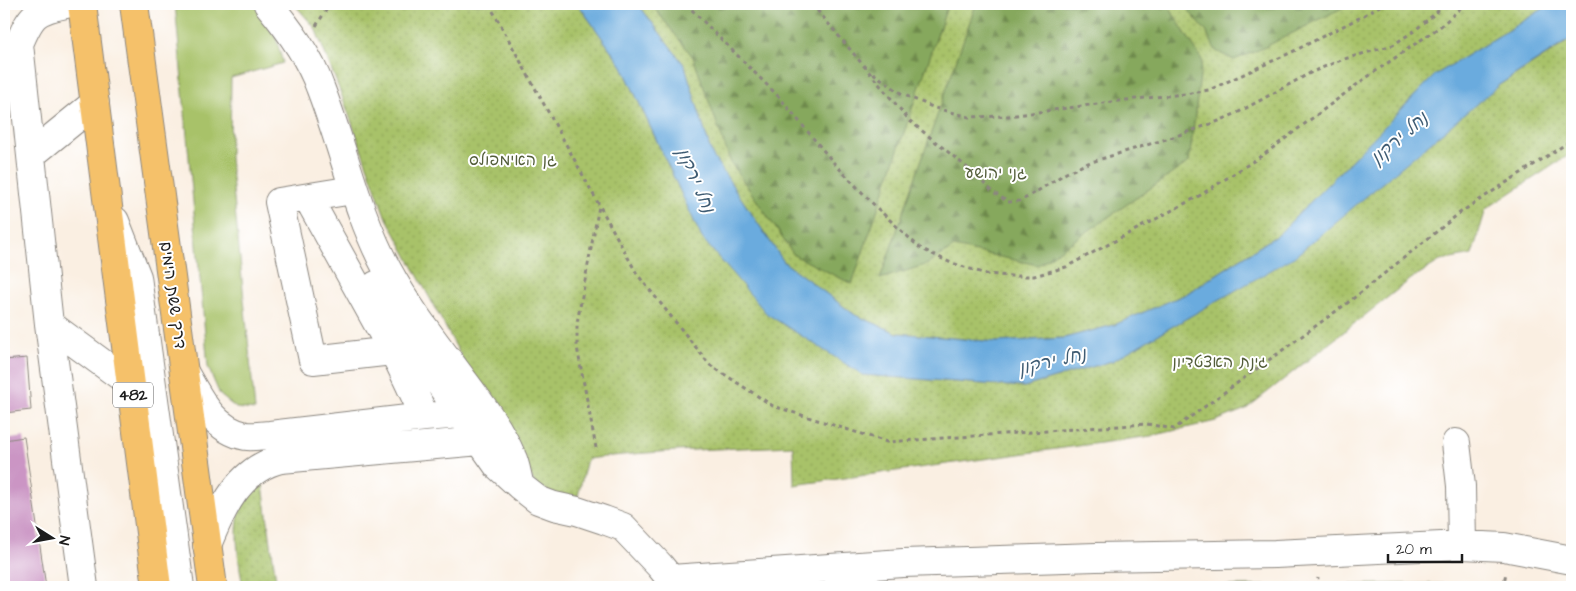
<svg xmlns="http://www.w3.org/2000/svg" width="1576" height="591" font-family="'Architects Daughter','Playpen Sans Hebrew',sans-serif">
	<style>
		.grass { fill: url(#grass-dots); stroke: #626f42 }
		.forest { fill: url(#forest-firs); stroke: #51623c }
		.garden { fill: #a8c269; stroke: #626f42 }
		.water { fill: #6aabde; stroke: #43647d }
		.building { fill: #cb95c4 }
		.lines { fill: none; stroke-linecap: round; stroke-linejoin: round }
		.minor-casing { stroke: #8b867f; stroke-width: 30 }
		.major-casing { stroke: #8b867f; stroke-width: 30 }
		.path { stroke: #8b867f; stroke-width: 3; stroke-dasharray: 4 4; stroke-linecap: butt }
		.minor { stroke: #fff; stroke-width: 28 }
		.major { stroke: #f5c16b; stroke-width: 28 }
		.labels { text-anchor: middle; stroke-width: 4; stroke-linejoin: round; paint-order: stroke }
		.shield { fill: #fff; stroke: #606060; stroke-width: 1 }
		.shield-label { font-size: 15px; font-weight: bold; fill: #1c1c1c }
		.park-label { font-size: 16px; fill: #545e3b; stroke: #fff }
		.street-label { font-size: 16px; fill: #1c1c1c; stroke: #fff }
		.water-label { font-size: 18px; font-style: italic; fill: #3f5c73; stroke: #fff }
	</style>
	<defs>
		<pattern id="grass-dots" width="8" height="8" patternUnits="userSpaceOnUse" patternTransform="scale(1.25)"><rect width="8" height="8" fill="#a8c269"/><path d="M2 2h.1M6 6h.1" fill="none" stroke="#90a65a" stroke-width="1.8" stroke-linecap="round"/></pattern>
		<pattern id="forest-firs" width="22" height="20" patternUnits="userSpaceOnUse" patternTransform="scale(1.25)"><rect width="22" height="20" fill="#86a85d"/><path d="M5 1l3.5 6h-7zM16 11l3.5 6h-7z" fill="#6d884c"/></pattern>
	</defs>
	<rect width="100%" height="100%" fill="#fff"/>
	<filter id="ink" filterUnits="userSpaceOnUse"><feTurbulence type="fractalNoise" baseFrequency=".02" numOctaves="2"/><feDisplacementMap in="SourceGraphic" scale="10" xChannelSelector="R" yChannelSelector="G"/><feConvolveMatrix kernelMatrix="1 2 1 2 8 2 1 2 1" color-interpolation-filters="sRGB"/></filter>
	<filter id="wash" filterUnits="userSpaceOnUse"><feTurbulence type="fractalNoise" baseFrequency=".0096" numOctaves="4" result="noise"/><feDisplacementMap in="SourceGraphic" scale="20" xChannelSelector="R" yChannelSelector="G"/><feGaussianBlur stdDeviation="1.12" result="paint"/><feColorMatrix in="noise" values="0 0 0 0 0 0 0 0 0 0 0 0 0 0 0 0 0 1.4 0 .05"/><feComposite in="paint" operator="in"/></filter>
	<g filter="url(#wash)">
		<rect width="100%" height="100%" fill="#faefe2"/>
		<path class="grass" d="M 294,4 L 578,4 L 622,66 L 702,238 L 838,358 L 864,375 L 1024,387 L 1112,361 L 1499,85 L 1572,39 L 1572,153 L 1486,209 L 1472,255 L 1440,261 L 1411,279 L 1246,409 L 1216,421 L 1151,436 L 794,485 L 793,446 C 724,449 655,450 587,459 L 578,496 L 554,495 L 535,483 L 490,410 L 384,213 L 345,104 L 315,28 Z
			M 638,4 L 1551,4 L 1435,75 L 1279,234 L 1186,294 L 1114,325 L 1064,338 L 996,342 L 897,333 L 855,315 L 784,262 L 712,155 L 685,66 Z
			M 263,485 L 277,587 L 243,587 C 239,564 230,516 247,498 C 252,493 258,490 263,485 Z"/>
		<path class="forest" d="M 651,4 L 948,4 L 852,284 L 794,255 L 731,163 L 693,57 Z
			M 976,4 L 1167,4 L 1202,60 L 1189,162 L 1038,265 L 954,247 L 928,264 L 880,279 Z
			M 1183,4 L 1350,4 L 1263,48 L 1234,60 L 1216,51 L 1206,31 Z"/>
		<path class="garden" d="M 175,4 L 255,4 L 276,38 L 283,63 L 231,78 L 230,158 L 255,410 L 236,408 L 220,395 L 208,367 Z
			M 1391,584 L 1520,584 L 1530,587 L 1161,587 Z"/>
		<path class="water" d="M 578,4 L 638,4 L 685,66 L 712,155 L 784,262 L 855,315 L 897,333 L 996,342 L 1064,338 L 1114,325 L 1186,294 L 1279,234 L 1435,75 L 1551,4 L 1572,4 L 1572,38 L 1499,85 L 1294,257 L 1112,361 L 1024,387 L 863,375 L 767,314 L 702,238 L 622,66 Z"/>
		<g id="blocks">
			<path class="building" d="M 27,358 L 31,410 L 4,413 L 4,360 Z
				M 24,437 L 46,587 L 4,587 L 4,440 Z"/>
		</g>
	</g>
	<g filter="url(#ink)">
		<use href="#blocks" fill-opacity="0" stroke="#8b867f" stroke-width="1"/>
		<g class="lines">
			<defs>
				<path id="minor" d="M 66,4 C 35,10 31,15 19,44 L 49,324 L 131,384
					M 268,4 C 289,29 309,56 320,87 C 344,149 356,212 388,271 C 409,310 437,345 463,380 C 481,404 500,429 512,457 C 516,465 517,476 520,486
					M 31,155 L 95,103
					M 353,190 L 279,202 L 313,360 L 392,351
					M 308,198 L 400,364 L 425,417
					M 115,221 L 137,277 L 180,587
					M 376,285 L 404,333 L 498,466 L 520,486 L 538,500 L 554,506 L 577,511 L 604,520 L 623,527 L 660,566 L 677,587
					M 49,324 L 84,587
					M 184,372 C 199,398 213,430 246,436 C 253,437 263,435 270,435 L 425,417 L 461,414 L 477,416
					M 1456,443 L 1461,486 L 1462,545
					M 207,545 C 222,508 239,469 281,459 L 480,441
					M 671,579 L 903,563 L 1096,557 L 1275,554 L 1462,545 L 1504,547 L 1572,560"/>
				<path id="major" d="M 82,4 L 157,587
					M 134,4 L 213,587"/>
			</defs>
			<use href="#minor" class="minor-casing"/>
			<use href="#major" class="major-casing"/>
			<path class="path" d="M 489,4 L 637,274 L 710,365 L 773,406 L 887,442 L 1147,424 L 1174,429 L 1350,301 L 1461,212 L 1572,140
				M 686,4 L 779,97 L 833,162 L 878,209 L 920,248 L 949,262 L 986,274 L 1011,276 L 1034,276 L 1066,267 L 1199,196 L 1266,153 L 1363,80 L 1441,26 L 1465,4
				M 812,4 L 910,121 L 969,169 L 993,192 L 1008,202 L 1019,201 L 1028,197 L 1066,173 L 1088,163 L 1173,137 L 1219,121 L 1237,113 L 1312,72 L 1341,60 L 1393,45 L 1414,31 L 1437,12 L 1442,4
				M 316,26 L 330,4
				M 873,73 L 902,94 L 935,108 L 969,117 L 1009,116 L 1126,100 L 1185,94 L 1209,90 L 1290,53 L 1359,18 L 1383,4
				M 596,448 L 577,347 L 577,323 L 599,206
				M 1317,587 L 1318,578
				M 1503,587 L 1506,573"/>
			<use href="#minor" class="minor"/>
			<use href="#major" class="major"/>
		</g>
	</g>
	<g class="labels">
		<rect class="shield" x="113" y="382.5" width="40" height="25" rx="4"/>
		<g class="shield-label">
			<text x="133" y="400">482</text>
		</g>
		<g class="park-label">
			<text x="513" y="165">גן האימפולס</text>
			<text x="996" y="178">גני יהושע</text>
			<text x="1220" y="367">גינת האצטדיון</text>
		</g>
		<g class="street-label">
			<text transform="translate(174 295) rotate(82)" y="6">דרך ששת הימים</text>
		</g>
		<g class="water-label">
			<text transform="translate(1399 138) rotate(-41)" y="6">נחל ירקון</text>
			<text transform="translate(696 180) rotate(66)" y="6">נחל ירקון</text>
			<text transform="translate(1052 361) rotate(-13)" y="6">נחל ירקון</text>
		</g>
	</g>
	<rect width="1576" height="591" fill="none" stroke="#fff" stroke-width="20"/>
	<g transform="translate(52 538) rotate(101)" stroke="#ffffff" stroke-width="4" paint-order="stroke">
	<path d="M0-4L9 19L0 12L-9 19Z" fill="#1c1c1c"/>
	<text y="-8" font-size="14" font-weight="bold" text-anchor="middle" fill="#1c1c1c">N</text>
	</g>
	<path d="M1388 554v8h74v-8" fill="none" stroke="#1c1c1c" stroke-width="2.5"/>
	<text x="1396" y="554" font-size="15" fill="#1c1c1c" stroke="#ffffff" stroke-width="4" paint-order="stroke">20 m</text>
</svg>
